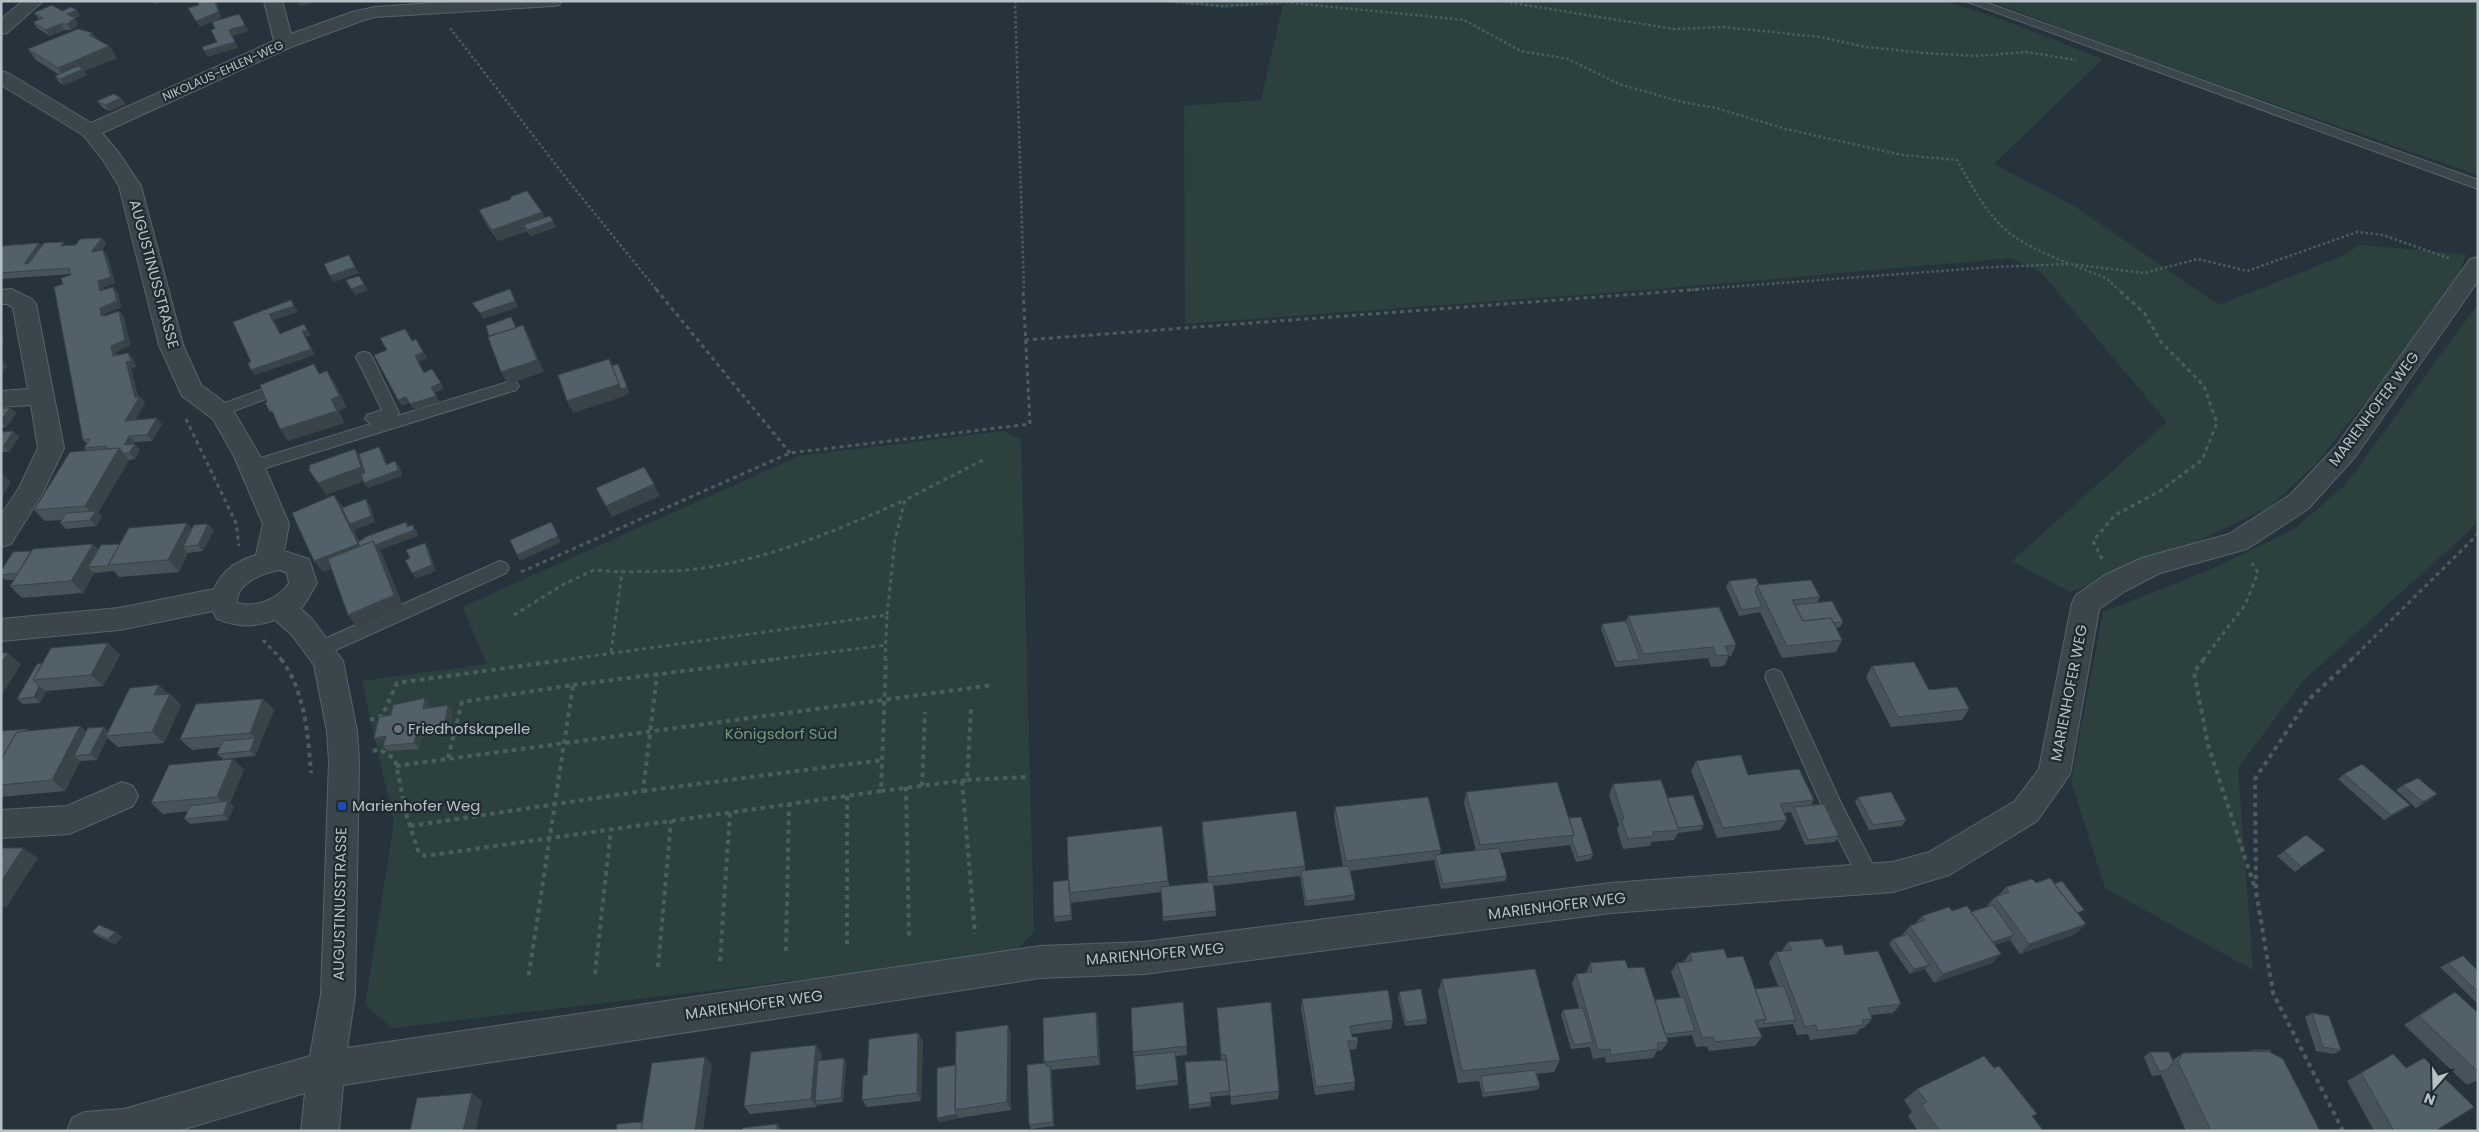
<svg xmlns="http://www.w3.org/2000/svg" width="2479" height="1132" font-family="Poppins,sans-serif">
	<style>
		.green { fill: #2c413e }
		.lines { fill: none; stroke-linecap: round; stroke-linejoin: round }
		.service-casing { stroke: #58636a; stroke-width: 2 }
		.minor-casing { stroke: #58636a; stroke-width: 2 }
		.path-far2 { stroke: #4b5e5d; stroke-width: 2.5; stroke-dasharray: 2.5 2.5; stroke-linecap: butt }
		.path-far1 { stroke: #4b5e5d; stroke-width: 3; stroke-dasharray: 4 4; stroke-linecap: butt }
		.path { stroke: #4b5e5d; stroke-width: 4; stroke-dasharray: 4.5 4.5; stroke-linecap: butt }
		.service { fill: #3a454c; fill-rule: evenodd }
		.minor { fill: #3a454c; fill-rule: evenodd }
		.wall { fill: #47535a }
		.shaded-wall { fill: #39434a }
		.building { fill: #526069; stroke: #39434a }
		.worship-dot { fill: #6b7280; stroke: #1f2a31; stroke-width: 2 }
		.transit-dot { fill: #1a4fb4; stroke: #1f2a31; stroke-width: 2 }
		.labels { text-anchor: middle; stroke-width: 4.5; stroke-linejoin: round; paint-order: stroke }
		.far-street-label { font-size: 12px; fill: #b6c0c7; stroke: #1f2a31 }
		.street-label { font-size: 15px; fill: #b6c0c7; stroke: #1f2a31 }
		.poi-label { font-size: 15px; fill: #b6c0c7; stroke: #1f2a31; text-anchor: start }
		.park-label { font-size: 15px; fill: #779b7a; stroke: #1f2a31 }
	</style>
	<rect width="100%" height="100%" fill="#27333c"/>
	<path class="green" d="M 1154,1 L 1944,1 L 1998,18 L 2103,59 L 1994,164 L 2074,206 L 2219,305 L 2342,256 L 2360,245 L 2466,254 L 2456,283 L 2373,392 L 2315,465 L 2268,508 L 2178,550 L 2070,592 L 2012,561 L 2167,422 L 2042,273 L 2011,258 L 1646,290 L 1185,324 L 1184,106 L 1261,100 L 1283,5 L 1222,8 Z
		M 1991,1 L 2478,1 L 2478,175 L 2111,47 Z
		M 2478,304 L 2478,520 L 2468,532 L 2303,681 L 2238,768 L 2253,970 L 2105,888 L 2071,781 L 2103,612 L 2212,569 L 2296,528 L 2345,485 Z
		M 1004,431 L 1021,440 L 1034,932 L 1011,955 L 392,1028 L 365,1005 L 394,823 L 362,681 L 487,664 L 462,607 L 799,456 Z"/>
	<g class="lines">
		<defs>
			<path id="service" d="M 1965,1 L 1982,1 L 2478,180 L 2478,189 Z
				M 364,352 L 369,353 L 372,357 L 399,413 L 397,416 L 511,381 L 516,382 L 519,386 L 516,390 L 256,471 L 244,471 L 242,467 L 244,463 L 371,424 L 365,419 L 367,415 L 382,410 L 356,357 L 359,353 Z
				M 285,381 L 290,382 L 293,386 L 290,390 L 220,416 L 214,415 L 212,411 L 214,407 Z
				M 500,561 L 506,563 L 509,568 L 506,573 L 327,654 L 320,656 L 313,654 L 311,649 L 313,644 Z
				M 1774,669 L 1781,672 L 1841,803 L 1876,871 L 1879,878 L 1876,885 L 1869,888 L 1862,885 L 1823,808 L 1765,677 L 1767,672 Z"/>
			<path id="minor" d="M 23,1 L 43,1 L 7,33 L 1,34 L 1,19 Z
				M 264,1 L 282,1 L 291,34 L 352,12 L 375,7 L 462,1 L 562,1 L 559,5 L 553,6 L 375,17 L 364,20 L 291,47 L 102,133 L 119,153 L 141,186 L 183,345 L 201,385 L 231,407 L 260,456 L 289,524 L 284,551 L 309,559 L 317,583 L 304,605 L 300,608 L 312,619 L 343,661 L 357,731 L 359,762 L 355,995 L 347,1048 L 1040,946 L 1144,942 L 1611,883 L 1893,862 L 1929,852 L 2015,801 L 2039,769 L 2072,603 L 2076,595 L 2105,575 L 2142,558 L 2229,534 L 2290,495 L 2337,445 L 2470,259 L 2478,257 L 2478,281 L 2355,457 L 2308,509 L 2247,549 L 2160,573 L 2125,591 L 2099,609 L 2070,774 L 2037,821 L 1949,875 L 1893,892 L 1611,913 L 1144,974 L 1040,978 L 343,1085 L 339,1131 L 301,1131 L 305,1093 L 178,1131 L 67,1131 L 72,1118 L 85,1112 L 124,1109 L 310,1056 L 321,995 L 329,762 L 327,731 L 314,665 L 292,635 L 275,620 C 251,628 240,627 217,619 L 213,611 L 119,630 L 1,641 L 1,619 L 119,608 L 214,589 C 223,570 236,561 256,555 L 263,524 L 234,456 L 213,419 L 182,396 L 159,345 L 119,186 L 103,160 L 83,135 L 1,85 L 1,71 L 8,73 L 91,123 L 274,41 ZM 280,570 L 287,573 L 289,583 C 279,599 255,608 237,603 C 236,583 263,573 280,570 Z
				M 11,289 L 32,299 L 36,304 L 64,448 L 43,492 L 11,544 L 1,547 L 1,515 L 19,488 L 38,448 L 31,405 L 1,407 L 1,391 L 28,389 L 13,308 L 7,304 L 1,304 L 1,290 Z
				M 122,782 L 133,786 L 138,796 L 133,806 L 69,834 L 1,838 L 1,810 L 67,806 Z"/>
		</defs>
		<use href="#service" class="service-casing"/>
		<use href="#minor" class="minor-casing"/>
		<path class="path-far2" d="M 1015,1 L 1024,290
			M 1166,1 L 1222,6 L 1284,2 L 1464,20 L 1521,51 L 1568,59 L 1619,84 L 1682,102 L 1716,108 L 1786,129 L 1902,155 L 1957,160 C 1973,187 1988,219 2015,237 C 2031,248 2049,255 2067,263
			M 1500,1 L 1674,29 L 1723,27 L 1820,37 L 1866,47 L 1924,53 L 1976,56 L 2026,52 L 2076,60
			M 450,28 L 570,183 L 657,290
			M 2075,266 L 2106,278 L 2119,290
			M 1687,290 L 1994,267 L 2070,264 L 2144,273 L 2198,259 L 2247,271 L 2357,232 L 2383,235 L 2451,259"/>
		<path class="path-far1" d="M 656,289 L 790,453
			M 1025,340 L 1704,289
			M 186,419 L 236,523 L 239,546
			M 2102,559 L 2093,541 L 2115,515 L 2160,491 L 2202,460 L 2217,423 L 2204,386 L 2161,342 L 2145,314 L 2118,289
			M 521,572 L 790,453 L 1030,424 L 1023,289
			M 514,615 L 564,584 L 594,570 L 622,572
			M 887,615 L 895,539 L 905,500 L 983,460
			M 263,640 L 282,660
			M 611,652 L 622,572 C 644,571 666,572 687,570 C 764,562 835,531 905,500
			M 563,660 L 887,615 L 885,660
			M 768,660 L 886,645
			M 2203,660 L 2245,605 L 2258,573 L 2252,563
			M 2351,660 L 2478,534"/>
		<path class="path" d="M 281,659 C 305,691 308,734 311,773
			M 2204,659 L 2194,672 L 2208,745 L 2255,888
			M 573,685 L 778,659
			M 370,720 L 382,716 L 397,683 L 572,659
			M 373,751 L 379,749 L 395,759 L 407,817 L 419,853 L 425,856 L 881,791 L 886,659
			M 448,758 L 462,702 L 573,685 L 528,980
			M 396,766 L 993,685
			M 967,780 L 1026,777
			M 962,781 L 975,934
			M 922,786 L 925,712
			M 906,787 L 909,937
			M 643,791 L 882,760
			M 881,791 L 967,780 L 971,708
			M 847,796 L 847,944
			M 410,826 L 643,791 L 657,675
			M 786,951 L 789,804
			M 720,961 L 730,812
			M 658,967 L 671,821
			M 595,974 L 611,829
			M 2343,1131 L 2273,993 L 2256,891 L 2255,779 L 2307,701 L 2352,659"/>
		<use href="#service" class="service"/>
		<use href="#minor" class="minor"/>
	</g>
	<path class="wall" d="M 62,11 L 80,16 L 75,18 L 78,24 L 71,30 L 64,30 L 50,36 L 37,28 L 33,22 L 39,19 L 34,13 Z
		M 97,39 L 109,46 L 117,58 L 84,71 L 87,75 L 64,85 L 59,82 L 55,76 L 58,74 L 36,60 L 28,49 Z
		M 121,98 L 125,104 L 109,111 L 102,107 L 97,101 Z
		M 479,210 L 545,217 L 556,227 L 531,236 L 527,231 L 498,241 L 485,222 Z
		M 102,238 L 106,243 L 102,250 L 103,250 L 107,255 L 115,283 L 103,287 L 104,290 L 113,287 L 118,293 L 121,307 L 104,314 L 105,316 L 119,311 L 124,317 L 130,345 L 116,352 L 117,355 L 128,353 L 133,359 L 136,367 L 131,368 L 138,397 L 145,402 L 135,420 L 162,424 L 152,441 L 135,442 L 133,444 L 140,450 L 135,459 L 129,460 L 98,513 L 102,517 L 96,526 L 66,529 L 60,523 L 62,520 L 45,521 L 34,510 L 86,451 L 84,448 L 87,444 L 83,440 L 63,284 L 71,275 L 71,274 L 1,279 L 1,246 L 42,247 L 76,245 Z
		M 1,408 L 10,408 L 16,413 L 6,427 L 1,428 Z
		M 1,432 L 19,437 L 9,452 L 1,452 Z
		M 192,529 L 214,530 L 203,551 L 188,553 L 179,572 L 119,577 L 114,571 L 94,573 L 83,593 L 22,598 L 10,586 L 14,580 L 5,580 L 1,577 L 1,571 L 98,549 L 120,544 Z
		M 1729,581 L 1759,585 L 1820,597 L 1817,603 L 1843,622 L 1840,627 L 1836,628 L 1842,640 L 1836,652 L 1782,658 L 1760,612 L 1739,616 L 1726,587 Z
		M 1628,616 L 1736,645 L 1731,656 L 1729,656 L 1724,666 L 1711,667 L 1708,658 L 1615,667 L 1601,629 L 1602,624 L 1626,621 Z
		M 108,643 L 120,655 L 103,686 L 46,691 L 40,703 L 23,704 L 17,699 L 42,663 Z
		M 1872,666 L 1969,709 L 1962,720 L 1891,727 L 1866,677 Z
		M 168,694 L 170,694 L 181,705 L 164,743 L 118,747 L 107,738 L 97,760 L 80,761 L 65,791 L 1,797 L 1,731 L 30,731 L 80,726 L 86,732 L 109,731 Z
		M 425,698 L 429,704 L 429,708 L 448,705 L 453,710 L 449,733 L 421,737 L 419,749 L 388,751 L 383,746 L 384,742 L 378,743 L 374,738 L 391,715 Z
		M 263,699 L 274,710 L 255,756 L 223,759 L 217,754 L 220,747 L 192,750 L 180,739 Z
		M 233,759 L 244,770 L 230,803 L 234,807 L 228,820 L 191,824 L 184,819 L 188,811 L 163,814 L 151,803 Z
		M 1696,761 L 1748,775 L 1814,800 L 1811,805 L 1839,836 L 1835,842 L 1805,845 L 1791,812 L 1784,813 L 1787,820 L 1780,830 L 1717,838 L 1691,771 Z
		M 2344,774 L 2403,810 L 2384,820 L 2338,779 Z
		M 1613,784 L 1667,798 L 1704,825 L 1701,830 L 1678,833 L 1674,840 L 1651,842 L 1650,846 L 1623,849 L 1617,829 L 1619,825 L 1609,795 Z
		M 2403,785 L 2430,800 L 2416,808 L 2396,790 Z
		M 1466,792 L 1569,818 L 1593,854 L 1591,859 L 1576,862 L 1570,845 L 1500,853 L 1507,876 L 1505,881 L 1441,889 L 1434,860 L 1350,871 L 1355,895 L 1354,900 L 1305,906 L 1300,876 L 1214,886 L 1216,916 L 1163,921 L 1161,892 L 1071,903 L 1071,902 L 1072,920 L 1055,922 L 1054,917 L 1069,880 L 1162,826 L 1169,886 L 1208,882 L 1202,832 L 1202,822 L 1305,866 L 1305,871 L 1343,866 L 1334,817 L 1335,807 L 1441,850 L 1440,855 L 1476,851 L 1464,803 Z
		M 1858,797 L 1906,820 L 1902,826 L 1869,830 L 1855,802 Z
		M 2325,850 L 2295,872 L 2277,856 L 2284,851 Z
		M 2036,883 L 2079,915 L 2086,924 L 2075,934 L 2020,954 L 2010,940 L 1995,945 L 2001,954 L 1992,963 L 1934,983 L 1925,969 L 1910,974 L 1889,944 L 1893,939 L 1902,936 L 1902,935 L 1910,926 L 1915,924 L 1922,916 L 1952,911 L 1971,912 L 1986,907 L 1995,897 L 1998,896 L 2006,887 Z
		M 92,932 L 115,932 L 122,937 L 115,944 L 99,937 Z
		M 1788,942 L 1826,947 L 1845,955 L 1901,1004 L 1893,1013 L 1871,1015 L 1872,1019 L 1864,1028 L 1861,1028 L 1856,1034 L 1810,1040 L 1808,1034 L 1797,1035 L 1793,1024 L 1758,1028 L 1762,1037 L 1755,1046 L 1709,1051 L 1707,1046 L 1696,1047 L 1692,1035 L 1667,1038 L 1668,1042 L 1662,1050 L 1657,1051 L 1653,1058 L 1606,1063 L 1605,1057 L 1593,1059 L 1590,1047 L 1571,1049 L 1561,1015 L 1563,1010 L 1579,1008 L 1572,983 L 1576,974 L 1586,973 L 1590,963 L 1628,968 L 1655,1000 L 1680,997 L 1671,972 L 1677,963 L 1684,962 L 1690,953 L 1727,958 L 1755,989 L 1778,986 L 1769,962 L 1776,952 L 1781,952 Z
		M 2448,963 L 2478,971 L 2478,1004 L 2440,967 Z
		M 1442,979 L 1560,1060 L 1554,1072 L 1536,1074 L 1540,1086 L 1537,1090 L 1483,1097 L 1479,1081 L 1458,1083 L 1438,992 Z
		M 1399,992 L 1427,1019 L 1426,1024 L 1405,1026 L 1398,997 Z
		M 2455,992 L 2478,1013 L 2478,1080 L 2467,1085 L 2404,1025 L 2440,1001 Z
		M 1302,999 L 1393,1020 L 1391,1029 L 1352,1034 L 1352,1037 L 1358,1041 L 1356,1049 L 1350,1050 L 1355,1082 L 1354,1090 L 1315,1095 L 1301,1008 Z
		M 1183,1002 L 1187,1055 L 1176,1056 L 1178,1085 L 1136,1090 L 1133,1052 Z
		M 1217,1008 L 1279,1091 L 1278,1099 L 1231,1105 L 1230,1095 L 1210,1097 L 1211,1106 L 1189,1109 L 1185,1062 L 1221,1060 Z
		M 1096,1012 L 1098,1021 L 1100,1065 L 1051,1070 L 1054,1126 L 1031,1129 L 1029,1125 L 1045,1063 Z
		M 2312,1013 L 2341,1050 L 2334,1054 L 2316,1051 L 2305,1017 Z
		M 918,1033 L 923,1041 L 921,1101 L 867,1107 L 862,1100 L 867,1075 Z
		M 1011,1034 L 1011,1110 L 959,1118 L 939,1122 L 956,1065 Z
		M 2251,1050 L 2320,1131 L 2186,1131 L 2161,1075 L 2152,1076 L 2144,1057 L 2150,1052 L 2173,1060 L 2183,1053 L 2249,1051 Z
		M 822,1054 L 821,1060 L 846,1062 L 843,1102 L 817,1105 L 817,1107 L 750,1114 L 744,1106 Z
		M 2393,1054 L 2435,1131 L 2374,1131 L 2347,1081 Z
		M 1917,1089 L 2032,1117 L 2040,1131 L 1918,1131 L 1908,1116 L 1912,1112 L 1904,1100 Z"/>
	<path class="shaded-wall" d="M 152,1 L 165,1 L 154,5 Z
		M 215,1 L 221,1 L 217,2 L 221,18 L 200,27 L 196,21 Z
		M 298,1 L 323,1 L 300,6 Z
		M 77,10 L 80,16 L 71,20 L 67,14 Z
		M 75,18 L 78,24 L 71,30 L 67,24 Z
		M 60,24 L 64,30 L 50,36 L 46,30 Z
		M 245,25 L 249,31 L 232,36 L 238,48 L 207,57 L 204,51 L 235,42 L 229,30 Z
		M 93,33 L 100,44 L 89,35 Z
		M 109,46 L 117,58 L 84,71 L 87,75 L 64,85 L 60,79 L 64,77 L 58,68 Z
		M 121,98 L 125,104 L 109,111 L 105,105 Z
		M 542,212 L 548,223 L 524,225 L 527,231 L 498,241 L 492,230 Z
		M 553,221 L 556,227 L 531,236 L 528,230 Z
		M 102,238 L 106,243 L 96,258 L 91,252 Z
		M 39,243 L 44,249 L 29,270 L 24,264 Z
		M 103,250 L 107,255 L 115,283 L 103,287 L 105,297 L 100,291 L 98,281 Z
		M 349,255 L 359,273 L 334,282 L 330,276 Z
		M 359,276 L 368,290 L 355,295 L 351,289 Z
		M 113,287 L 118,293 L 121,307 L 104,314 L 106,321 L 101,315 L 100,308 Z
		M 510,289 L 518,307 L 483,319 L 480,313 Z
		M 291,300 L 298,312 L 274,320 L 284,340 L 280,334 L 269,314 Z
		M 119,311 L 124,317 L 130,345 L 116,352 L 118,362 L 113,356 L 111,346 Z
		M 304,324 L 311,336 L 306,337 L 315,355 L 255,375 L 251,370 L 302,331 Z
		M 523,325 L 529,337 L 544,372 L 508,384 L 501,372 Z
		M 1,334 L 4,338 L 1,342 Z
		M 416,339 L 427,358 L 419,362 L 415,356 Z
		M 128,353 L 133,359 L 136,367 L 131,368 L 138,399 L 140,396 L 145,402 L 131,427 L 125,421 L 135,398 L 126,362 Z
		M 609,359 L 615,371 L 618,364 L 630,393 L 624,395 L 625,396 L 573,413 L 567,401 Z
		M 1,360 L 7,366 L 1,374 Z
		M 327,371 L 335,383 L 347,408 L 339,411 L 345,423 L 288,441 L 280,429 L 331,399 Z
		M 441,383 L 444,389 L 435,393 L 440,402 L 414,410 L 410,404 L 431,387 Z
		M 406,397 L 409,403 L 402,406 L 398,400 Z
		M 10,408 L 16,413 L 6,427 L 1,422 L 1,420 Z
		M 157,418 L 162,424 L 152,441 L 147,435 Z
		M 13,431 L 19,437 L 9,452 L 4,446 Z
		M 129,436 L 135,442 L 130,451 L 124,445 Z
		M 135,444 L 140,450 L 135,459 L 129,453 Z
		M 379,447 L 383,453 L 390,471 L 386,465 Z
		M 119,448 L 129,460 L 98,513 L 102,517 L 96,526 L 90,520 L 94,515 L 85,506 Z
		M 355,449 L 363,460 L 370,479 L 326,495 L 318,483 Z
		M 395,461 L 400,467 L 402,476 L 368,488 L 364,483 Z
		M 1,473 L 11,482 L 1,498 Z
		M 654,484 L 660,496 L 612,517 L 606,506 Z
		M 334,495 L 343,507 L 351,524 L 366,499 L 370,505 L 375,522 L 354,530 L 363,549 L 373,541 L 407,527 L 406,522 L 410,527 L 413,525 L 417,531 L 418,536 L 380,550 L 382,553 L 403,606 L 357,627 L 348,615 L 377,551 L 323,572 L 314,561 Z
		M 551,522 L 561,542 L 520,561 L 517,555 Z
		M 187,523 L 198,535 L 183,547 L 188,553 L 179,572 L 168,560 Z
		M 208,524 L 214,530 L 203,551 L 198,545 Z
		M 425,543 L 429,549 L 436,571 L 416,579 L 412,573 Z
		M 93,544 L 104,555 L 88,567 L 94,573 L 83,593 L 71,581 Z
		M 108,643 L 120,655 L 103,686 L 91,675 Z
		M 8,653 L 21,664 L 2,695 L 1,694 L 1,663 Z
		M 159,685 L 181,705 L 164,743 L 152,732 L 154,695 Z
		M 39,686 L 46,691 L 40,703 L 34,697 Z
		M 425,698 L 429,704 L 427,714 L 423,709 Z
		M 263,699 L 274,710 L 255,756 L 250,751 L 255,738 L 250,733 Z
		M 448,705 L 453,710 L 449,733 L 444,728 Z
		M 80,726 L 92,737 L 74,756 L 80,761 L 65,791 L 52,780 Z
		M 104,727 L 110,732 L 106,736 L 107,738 L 97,760 L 90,754 Z
		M 417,732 L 421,737 L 419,749 L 414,743 Z
		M 386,736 L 390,741 L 378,743 L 374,738 Z
		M 233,759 L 244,770 L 230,803 L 234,807 L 228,820 L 223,815 L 227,805 L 217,797 Z
		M 2437,794 L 2430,800 L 2416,808 L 2423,802 Z
		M 2410,805 L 2403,810 L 2384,820 L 2391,815 Z
		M 23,848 L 38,858 L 6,908 L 1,906 L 1,882 Z
		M 2325,850 L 2319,855 L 2295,872 L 2301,867 Z
		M 1070,897 L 1071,902 L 1072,920 L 1071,915 Z
		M 2086,924 L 2075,934 L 2020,954 L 2029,944 Z
		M 115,932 L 122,937 L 115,944 L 108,939 Z
		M 2014,935 L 2010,940 L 1982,949 L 1986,945 Z
		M 2001,954 L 1992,963 L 1934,983 L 1943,974 Z
		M 1929,965 L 1925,969 L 1910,974 L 1914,969 Z
		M 1096,1012 L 1098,1021 L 1100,1065 L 1098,1056 Z
		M 1008,1025 L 1011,1034 L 1011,1110 L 1007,1102 Z
		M 918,1033 L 923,1041 L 921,1101 L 917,1093 Z
		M 816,1045 L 822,1054 L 818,1101 L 815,1101 L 817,1105 L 817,1107 L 811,1099 Z
		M 705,1057 L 712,1065 L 703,1131 L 695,1131 Z
		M 844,1058 L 846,1062 L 843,1102 L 841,1098 Z
		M 1050,1066 L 1052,1070 L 1054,1126 L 1053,1122 Z
		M 472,1093 L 482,1101 L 476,1131 L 463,1131 Z
		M 957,1114 L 959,1118 L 939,1122 L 937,1118 Z
		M 777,1124 L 783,1131 L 777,1131 Z"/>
	<path class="building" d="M 197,1 L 215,1 L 218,12 L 196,21 L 188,8 L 199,5 Z
		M 52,5 L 62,11 L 71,7 L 77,10 L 67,14 L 75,18 L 67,24 L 60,24 L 46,30 L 33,22 L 43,18 L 34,13 Z
		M 239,14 L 245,25 L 229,30 L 235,42 L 204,51 L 202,47 L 217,42 L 211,30 L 215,29 L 212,22 Z
		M 78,29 L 93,33 L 89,35 L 109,46 L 58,68 L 28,49 Z
		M 78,66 L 83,69 L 60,79 L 55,76 Z
		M 114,94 L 121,98 L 105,105 L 97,101 Z
		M 527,191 L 542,212 L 492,230 L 479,210 L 511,199 L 510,197 Z
		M 550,216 L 553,221 L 528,230 L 524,225 Z
		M 102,238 L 91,252 L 103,250 L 111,277 L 98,281 L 100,291 L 113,287 L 117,301 L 100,308 L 101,315 L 105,316 L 119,311 L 125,340 L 111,346 L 113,356 L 128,353 L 131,361 L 126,362 L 135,398 L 140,396 L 125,421 L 157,418 L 147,435 L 129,436 L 124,445 L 135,444 L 129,453 L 124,454 L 119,448 L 105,449 L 107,446 L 84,448 L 90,439 L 83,440 L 54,287 L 63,284 L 61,278 L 71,275 L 69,268 L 1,273 L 1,246 L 39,243 L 24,264 L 29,263 L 44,243 L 64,242 L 61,246 L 76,245 L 80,239 Z
		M 349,255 L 355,267 L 330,276 L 324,264 Z
		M 359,276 L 364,284 L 351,289 L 346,280 Z
		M 510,289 L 515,301 L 480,313 L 472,303 Z
		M 291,300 L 294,306 L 269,314 L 280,334 L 304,324 L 307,330 L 302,331 L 311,349 L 251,370 L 248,363 L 251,362 L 233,322 Z
		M 511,317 L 516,328 L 489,336 L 486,326 Z
		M 523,325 L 537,360 L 501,372 L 488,337 Z
		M 405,329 L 412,341 L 416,339 L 423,352 L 415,356 L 424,373 L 432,369 L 441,383 L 431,387 L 436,396 L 410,404 L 406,397 L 398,400 L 374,355 L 387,350 L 380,338 Z
		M 609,359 L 619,384 L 567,401 L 558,375 Z
		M 314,364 L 319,374 L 327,371 L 339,396 L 331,399 L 337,411 L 280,429 L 272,411 L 270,412 L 265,403 L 267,402 L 260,385 Z
		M 618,364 L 627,387 L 621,389 L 612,366 Z
		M 1,408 L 10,408 L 1,420 Z
		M 13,431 L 4,446 L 1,446 L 1,432 Z
		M 379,447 L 386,465 L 395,461 L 398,470 L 364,483 L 361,474 L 365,473 L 359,454 Z
		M 119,448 L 85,506 L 34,510 L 70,452 Z
		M 355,449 L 361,467 L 318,483 L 309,470 L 310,465 Z
		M 644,467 L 654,484 L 606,506 L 596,488 Z
		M 334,495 L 358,544 L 314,561 L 292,513 Z
		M 366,499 L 371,516 L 350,524 L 342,508 Z
		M 96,511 L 90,520 L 60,523 L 66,513 Z
		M 406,522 L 407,527 L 413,525 L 414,530 L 375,545 L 373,541 L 360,546 L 358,542 L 368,536 Z
		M 551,522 L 558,536 L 517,555 L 510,540 Z
		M 187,523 L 168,560 L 108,565 L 129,528 Z
		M 208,524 L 198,545 L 183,547 L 194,525 Z
		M 373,541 L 394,595 L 348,615 L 328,559 Z
		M 425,543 L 432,565 L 412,573 L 405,560 L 410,558 L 406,550 Z
		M 93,544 L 71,581 L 10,586 L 33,549 Z
		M 120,544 L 108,566 L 88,567 L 101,545 Z
		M 31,551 L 18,573 L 1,575 L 1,571 L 13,552 Z
		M 1756,578 L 1759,585 L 1757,585 L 1755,591 L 1762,607 L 1742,610 L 1729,581 Z
		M 1811,580 L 1820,597 L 1792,600 L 1803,621 L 1831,618 L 1842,640 L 1787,646 L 1757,585 Z
		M 1832,601 L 1843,622 L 1833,623 L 1831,618 L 1803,621 L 1795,605 Z
		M 1719,607 L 1736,645 L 1725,646 L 1729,655 L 1716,656 L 1713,647 L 1643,654 L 1628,616 Z
		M 1626,621 L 1640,659 L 1617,662 L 1602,624 Z
		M 108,643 L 91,675 L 33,680 L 51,648 Z
		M 1,653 L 8,653 L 1,663 Z
		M 1914,662 L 1929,690 L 1957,687 L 1969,709 L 1898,717 L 1872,666 Z
		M 42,663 L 33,680 L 39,686 L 34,697 L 17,699 L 37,664 Z
		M 159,685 L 154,695 L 170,694 L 152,732 L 106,736 L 130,688 Z
		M 425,698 L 423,709 L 448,705 L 444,728 L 417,732 L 414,743 L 383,746 L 386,736 L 374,738 L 379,717 L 391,715 L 393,705 Z
		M 263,699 L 250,733 L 180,739 L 196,704 Z
		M 80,726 L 52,780 L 1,785 L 1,759 L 17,732 Z
		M 104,727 L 90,754 L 74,756 L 88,728 Z
		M 28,729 L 26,731 L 17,732 L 2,758 L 1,758 L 1,731 Z
		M 255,738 L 250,751 L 217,754 L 223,741 Z
		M 1741,755 L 1748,775 L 1799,769 L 1814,800 L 1780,804 L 1787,820 L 1723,828 L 1696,761 Z
		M 233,759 L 217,797 L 151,803 L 169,765 Z
		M 2362,764 L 2410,805 L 2391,815 L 2344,774 Z
		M 2418,778 L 2437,794 L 2423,802 L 2403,785 Z
		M 1661,780 L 1679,830 L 1653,832 L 1654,836 L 1628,839 L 1621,819 L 1624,819 L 1613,784 Z
		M 1557,782 L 1574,835 L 1480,845 L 1466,792 Z
		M 1891,792 L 1906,820 L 1873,825 L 1858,797 Z
		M 1693,795 L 1704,825 L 1678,828 L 1667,798 Z
		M 1428,797 L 1441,850 L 1346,861 L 1335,807 Z
		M 228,801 L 223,815 L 184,819 L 190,806 Z
		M 1824,804 L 1839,836 L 1808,840 L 1794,807 Z
		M 1296,811 L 1305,866 L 1208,877 L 1202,822 Z
		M 1581,817 L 1593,854 L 1578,857 L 1572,840 L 1574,835 L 1569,818 Z
		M 1162,826 L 1168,881 L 1069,893 L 1067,837 Z
		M 2306,835 L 2325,850 L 2301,867 L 2284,851 Z
		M 1,848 L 23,848 L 1,882 Z
		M 1499,848 L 1507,876 L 1443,884 L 1435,855 Z
		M 1349,866 L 1355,895 L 1306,901 L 1301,871 Z
		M 2050,878 L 2086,924 L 2029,944 L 1995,897 L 2009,892 L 2006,887 L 2032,879 L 2036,883 Z
		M 1069,880 L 1071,915 L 1054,917 L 1053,882 Z
		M 2062,881 L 2084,910 L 2077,913 L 2054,884 Z
		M 1213,882 L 1216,911 L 1163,917 L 1161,887 Z
		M 1993,905 L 2014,935 L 1993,942 L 1971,912 Z
		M 1967,906 L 2001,954 L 1943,974 L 1910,926 L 1925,920 L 1922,916 L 1949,907 L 1952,911 Z
		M 99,925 L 115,932 L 108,939 L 92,932 Z
		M 1908,934 L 1929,965 L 1914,969 L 1893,939 Z
		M 1822,939 L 1826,947 L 1842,945 L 1845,955 L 1878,951 L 1901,1004 L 1868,1008 L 1872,1019 L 1862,1020 L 1864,1025 L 1817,1031 L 1816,1025 L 1805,1027 L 1776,952 L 1792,950 L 1788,942 Z
		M 1724,949 L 1727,958 L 1743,956 L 1766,1019 L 1755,1021 L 1762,1037 L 1715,1042 L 1713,1037 L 1702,1038 L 1677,963 L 1692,961 L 1690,953 Z
		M 2463,956 L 2478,971 L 2478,992 L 2448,963 Z
		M 1625,960 L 1628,968 L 1644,967 L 1668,1042 L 1657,1043 L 1658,1049 L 1611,1055 L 1610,1049 L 1598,1050 L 1576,974 L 1592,972 L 1590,963 Z
		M 1535,969 L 1560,1060 L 1462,1071 L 1442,979 Z
		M 1784,986 L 1796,1020 L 1763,1024 L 1766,1019 L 1755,989 Z
		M 1421,989 L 1427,1019 L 1406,1022 L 1399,992 Z
		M 1388,990 L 1393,1020 L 1350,1026 L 1352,1037 L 1357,1037 L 1358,1041 L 1348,1041 L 1355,1082 L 1316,1087 L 1302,999 Z
		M 2455,992 L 2478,1013 L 2478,1072 L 2419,1016 Z
		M 1684,997 L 1695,1031 L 1665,1034 L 1655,1000 Z
		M 1183,1002 L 1187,1046 L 1133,1052 L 1131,1008 Z
		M 1271,1002 L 1279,1091 L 1230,1097 L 1226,1055 L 1221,1055 L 1217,1008 Z
		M 1583,1008 L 1593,1042 L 1574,1045 L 1563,1010 Z
		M 1096,1012 L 1098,1056 L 1044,1062 L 1043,1018 Z
		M 2312,1013 L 2329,1016 L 2341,1050 L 2323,1047 Z
		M 1008,1025 L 1007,1102 L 955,1110 L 956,1032 Z
		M 918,1033 L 917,1093 L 862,1100 L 863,1075 L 867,1075 L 869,1039 Z
		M 816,1045 L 811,1099 L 744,1106 L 751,1052 Z
		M 2251,1050 L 2270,1050 L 2271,1053 L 2268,1051 L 2251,1051 Z
		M 2268,1051 L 2283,1059 L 2320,1131 L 2211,1131 L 2178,1062 L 2183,1053 Z
		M 1175,1052 L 1178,1080 L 1136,1086 L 1134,1056 Z
		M 2150,1052 L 2169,1052 L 2173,1061 L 2169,1068 L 2164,1071 L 2159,1071 Z
		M 2393,1054 L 2406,1068 L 2424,1058 L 2474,1107 L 2435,1131 L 2394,1131 L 2361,1073 Z
		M 1984,1056 L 1994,1068 L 1999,1066 L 2037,1114 L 2032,1116 L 2042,1129 L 2039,1131 L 1940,1131 L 1921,1105 L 1927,1102 L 1917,1089 Z
		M 705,1057 L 695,1131 L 641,1131 L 652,1063 Z
		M 844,1058 L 841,1098 L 815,1101 L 818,1061 Z
		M 1226,1060 L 1230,1091 L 1210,1093 L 1211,1102 L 1189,1105 L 1185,1062 Z
		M 1045,1063 L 1046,1066 L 1050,1066 L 1053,1122 L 1029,1125 L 1027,1065 Z
		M 956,1065 L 955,1110 L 957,1114 L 937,1118 L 937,1068 Z
		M 1535,1070 L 1540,1086 L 1484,1093 L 1481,1076 Z
		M 472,1093 L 463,1131 L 410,1131 L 417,1098 Z
		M 643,1122 L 641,1131 L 616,1131 L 617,1124 Z
		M 777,1124 L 777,1131 L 742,1131 L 742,1128 Z"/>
	<circle class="worship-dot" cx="398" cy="729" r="5"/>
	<rect class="transit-dot" x="337" y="801" width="10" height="10" rx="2.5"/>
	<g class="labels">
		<g class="far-street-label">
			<text transform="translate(223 71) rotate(-24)" y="4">NIKOLAUS-EHLEN-WEG</text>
		</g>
		<g class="street-label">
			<text transform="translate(154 274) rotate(75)" y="5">AUGUSTINUSSTRASSE</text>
			<text transform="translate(2374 409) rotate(-53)" y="5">MARIENHOFER WEG</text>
			<text transform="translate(2069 693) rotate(-79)" y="5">MARIENHOFER WEG</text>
			<text transform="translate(340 904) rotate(-89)" y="5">AUGUSTINUSSTRASSE</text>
			<text transform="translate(1557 906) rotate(-7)" y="5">MARIENHOFER WEG</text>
			<text transform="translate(1155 954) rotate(-5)" y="5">MARIENHOFER WEG</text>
			<text transform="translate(754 1005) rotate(-8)" y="5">MARIENHOFER WEG</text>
		</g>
		<g class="poi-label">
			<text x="408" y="734">Friedhofskapelle</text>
			<text x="352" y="811">Marienhofer Weg</text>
		</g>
		<g class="park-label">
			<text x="781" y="739">Königsdorf Süd</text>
		</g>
	</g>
	<rect width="2479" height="1132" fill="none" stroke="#b6c0c7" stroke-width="5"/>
	<g transform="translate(2434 1087) rotate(200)" stroke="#1f2a31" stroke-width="4" paint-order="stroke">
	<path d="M0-4L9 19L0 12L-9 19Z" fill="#b6c0c7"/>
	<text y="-8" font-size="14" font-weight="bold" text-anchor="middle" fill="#b6c0c7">N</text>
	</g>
</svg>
